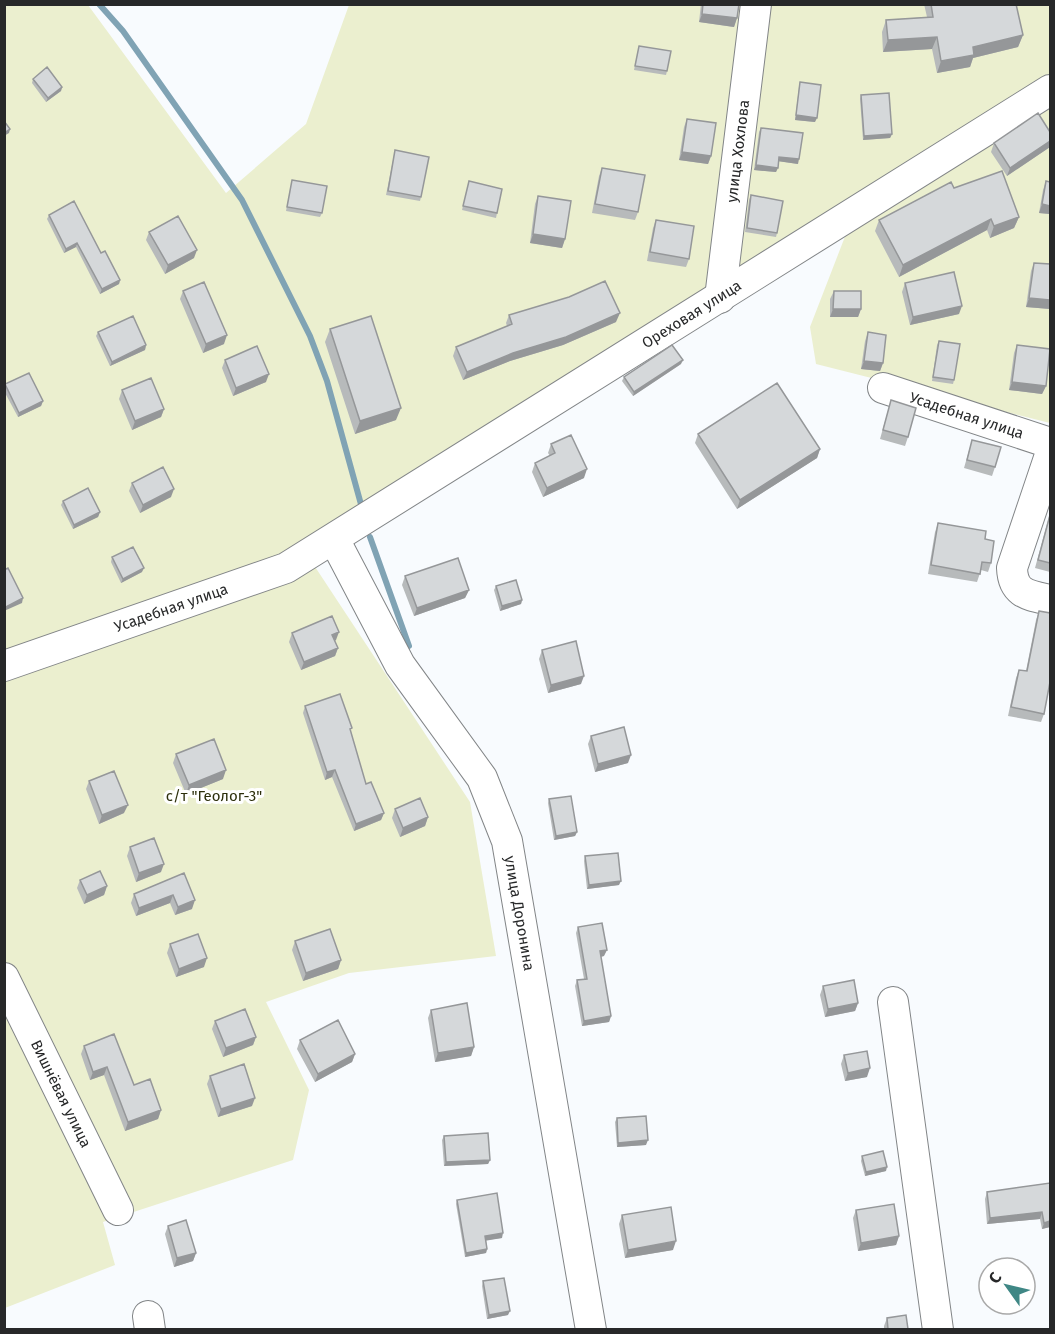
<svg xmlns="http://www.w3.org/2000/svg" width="1055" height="1334" font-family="'Fira Sans',sans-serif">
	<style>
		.green { fill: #ebefcf }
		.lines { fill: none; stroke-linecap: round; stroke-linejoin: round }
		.stream { stroke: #80a3b4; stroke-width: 6 }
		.minor-casing { stroke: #828587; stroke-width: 32 }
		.minor { stroke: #fff; stroke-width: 30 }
		.wall { fill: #b7babb }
		.shaded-wall { fill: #959799 }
		.building { fill: #d5d8da; stroke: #959799; stroke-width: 1.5 }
		.labels { text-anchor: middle; stroke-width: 6; stroke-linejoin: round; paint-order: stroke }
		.street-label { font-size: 15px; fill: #272829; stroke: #fff }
		.park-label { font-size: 15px; fill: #2c2f0b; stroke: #fff }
	</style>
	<rect width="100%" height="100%" fill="#f8fbfe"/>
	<path class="green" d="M 5,5 L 88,5 L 226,193 L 306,124 L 349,5 L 1050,5 L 1050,423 L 816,364 L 810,327 L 846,234 L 300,544 L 470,802 L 496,956 L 349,973 L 266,1002 L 309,1090 L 293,1160 L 103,1222 L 115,1265 L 5,1308 Z"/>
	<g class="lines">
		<path class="stream" d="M 99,4 L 123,31 L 242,200 L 310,336 L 327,381 L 362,508
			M 370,537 L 409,646"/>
		<defs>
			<g id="minor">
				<path id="s1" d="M 720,298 L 756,4"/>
				<path id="s2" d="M 883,388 L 1050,443"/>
				<path d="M 1050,455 L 1012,568 C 1013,594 1028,595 1050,600"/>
				<path id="s3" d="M 334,539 L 400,665 L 482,778 L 507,841 L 591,1330"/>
				<path id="s4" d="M 4,666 L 286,568 L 1050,90"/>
				<path id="s5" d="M 4,978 L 118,1210"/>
				<path d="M 893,1002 L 938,1330"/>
				<path d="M 148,1316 L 150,1330"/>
			</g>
		</defs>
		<use href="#minor" class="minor-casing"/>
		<use href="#minor" class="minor"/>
	</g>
	<path class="wall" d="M 701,4 L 739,4 L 737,18 L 734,27 L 699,22 Z
		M 924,4 L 1016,4 L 1023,35 L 1018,47 L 973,58 L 970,67 L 937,73 L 932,49 L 883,52 L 882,32 L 886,20 L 927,17 Z
		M 639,46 L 667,71 L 666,75 L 634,70 Z
		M 33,79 L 62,87 L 61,91 L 46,102 L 32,83 Z
		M 800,82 L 815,122 L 795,120 L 799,87 Z
		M 861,95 L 892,134 L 890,138 L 863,140 L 860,99 Z
		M 687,119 L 711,156 L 708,164 L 679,160 L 684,127 Z
		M 761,128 L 798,164 L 778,161 L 776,172 L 754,170 L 759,132 Z
		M 1050,132 L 1050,147 L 1007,176 L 991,152 L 994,143 Z
		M 395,150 L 421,197 L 420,201 L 386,195 Z
		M 602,168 L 638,212 L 635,220 L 592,213 L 599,176 Z
		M 292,180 L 322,213 L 320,217 L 286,211 Z
		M 469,181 L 497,213 L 496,218 L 462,210 Z
		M 1046,181 L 1050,182 L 1050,214 L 1039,213 L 1043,190 Z
		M 954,188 L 1019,217 L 1014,228 L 990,238 L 987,230 L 899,277 L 875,231 L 879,220 Z
		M 751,195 L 777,233 L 776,237 L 745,232 L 749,200 Z
		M 538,196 L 565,239 L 562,248 L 530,243 L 535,204 Z
		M 49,215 L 101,253 L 120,280 L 119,284 L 100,294 L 76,247 L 64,253 L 47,219 Z
		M 656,220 L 689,259 L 686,267 L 647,261 L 653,228 Z
		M 149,232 L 194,258 L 165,274 L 146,240 Z
		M 1034,263 L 1050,264 L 1050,309 L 1026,307 L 1031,271 Z
		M 905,283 L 959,314 L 910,325 L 902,292 Z
		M 183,291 L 224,344 L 203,353 L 180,299 Z
		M 834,291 L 861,309 L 858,317 L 830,317 L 830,299 Z
		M 509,315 L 616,322 L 563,345 L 510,361 L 463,380 L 453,356 L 456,347 L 507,326 L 506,323 Z
		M 330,329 L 396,420 L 355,434 L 325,342 Z
		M 98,332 L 146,345 L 145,350 L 110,366 L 96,336 Z
		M 868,332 L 883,363 L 880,371 L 861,369 L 865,341 Z
		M 939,341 L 954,380 L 953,384 L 932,381 L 937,345 Z
		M 1017,345 L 1046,386 L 1042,394 L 1009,390 L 1014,353 Z
		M 225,360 L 266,382 L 233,396 L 222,368 Z
		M 681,364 L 633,396 L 622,381 L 624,377 Z
		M 5,384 L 43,401 L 41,406 L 18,417 L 4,391 Z
		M 122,390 L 164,409 L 161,417 L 132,430 L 119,399 Z
		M 891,400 L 908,437 L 905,446 L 880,439 Z
		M 698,434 L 820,449 L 817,458 L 737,509 L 695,443 Z
		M 972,440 L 995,467 L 992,476 L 964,468 Z
		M 551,444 L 584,478 L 543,497 L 532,472 L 535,463 L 550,456 L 548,453 Z
		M 132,483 L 171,497 L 140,513 L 129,491 Z
		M 63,501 L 100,512 L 98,517 L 73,529 L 61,505 Z
		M 1050,513 L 1050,572 L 1035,568 Z
		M 938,523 L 985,539 L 991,563 L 988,572 L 981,570 L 977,582 L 928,574 L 935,532 Z
		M 112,557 L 142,572 L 121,583 L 111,562 Z
		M 405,576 L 469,590 L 465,598 L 414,616 L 402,585 Z
		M 496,586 L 522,600 L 521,604 L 500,611 L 494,590 Z
		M 1039,611 L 1044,714 L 1041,722 L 1008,716 L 1016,678 L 1019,670 L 1026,671 L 1036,620 Z
		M 292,633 L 336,640 L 335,641 L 338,648 L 335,656 L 301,670 L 289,642 Z
		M 542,650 L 581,684 L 548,693 L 539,659 Z
		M 305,706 L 351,732 L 366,784 L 384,813 L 381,820 L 354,831 L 332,777 L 325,780 L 303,713 Z
		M 591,736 L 628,763 L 595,772 L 588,744 Z
		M 176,754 L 223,779 L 186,794 L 173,763 Z
		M 89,781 L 124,813 L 99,824 L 86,789 Z
		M 549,799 L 577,832 L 575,836 L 554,840 L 548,803 Z
		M 395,809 L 428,817 L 425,826 L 400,837 L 392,818 Z
		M 130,847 L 161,872 L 136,882 L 127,856 Z
		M 585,856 L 619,885 L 587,889 L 584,861 Z
		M 184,873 L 192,909 L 175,915 L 170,903 L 136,916 L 131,903 L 134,894 Z
		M 80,880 L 107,886 L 104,895 L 84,904 L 77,888 Z
		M 578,927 L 604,956 L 601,957 L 611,1016 L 609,1022 L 582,1026 L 575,986 L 577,980 L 584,979 L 576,933 Z
		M 295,941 L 341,960 L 338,969 L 303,981 L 292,950 Z
		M 170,944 L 204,967 L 176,977 L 167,953 Z
		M 823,986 L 858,1003 L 855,1011 L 825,1017 L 820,995 Z
		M 431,1010 L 474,1047 L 471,1056 L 435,1062 L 428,1018 Z
		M 215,1021 L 256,1037 L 253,1045 L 223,1057 L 212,1029 Z
		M 300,1040 L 355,1054 L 352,1062 L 315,1082 L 297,1049 Z
		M 84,1046 L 161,1110 L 158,1119 L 125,1131 L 104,1075 L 90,1080 L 81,1054 Z
		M 844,1055 L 867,1077 L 845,1081 L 841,1064 Z
		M 210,1076 L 252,1106 L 218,1117 L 207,1084 Z
		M 617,1118 L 646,1145 L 617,1147 L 615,1122 Z
		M 444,1136 L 490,1160 L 488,1164 L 444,1166 L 442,1140 Z
		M 862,1156 L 886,1171 L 865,1176 L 861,1161 Z
		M 1050,1183 L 1050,1227 L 1042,1229 L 1040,1219 L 987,1224 L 985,1199 L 987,1192 Z
		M 457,1200 L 502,1238 L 486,1240 L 487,1249 L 486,1253 L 465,1257 L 456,1204 Z
		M 856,1210 L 899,1236 L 896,1245 L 858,1251 L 853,1218 Z
		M 622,1215 L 673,1250 L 625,1258 L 619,1224 Z
		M 168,1226 L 196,1253 L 193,1261 L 174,1267 L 165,1234 Z
		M 483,1281 L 508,1315 L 487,1319 L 482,1286 Z
		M 887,1318 L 908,1329 L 884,1329 L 884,1326 Z"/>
	<path class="shaded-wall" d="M 702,14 L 737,18 L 734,27 L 699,22 Z
		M 1023,35 L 1018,47 L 973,58 L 970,67 L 937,73 L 941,61 L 973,47 Z
		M 937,37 L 932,49 L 883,52 L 888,40 Z
		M 62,87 L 61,91 L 46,102 L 48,98 Z
		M 796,115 L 817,118 L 815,122 L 795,120 Z
		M 10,129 L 9,133 L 4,136 L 4,133 Z
		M 892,134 L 890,138 L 863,140 L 864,136 Z
		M 1050,141 L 1050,147 L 1007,176 L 1010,168 Z
		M 682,152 L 711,156 L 708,164 L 679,160 Z
		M 779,157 L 799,159 L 798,164 L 777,161 Z
		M 756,165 L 778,168 L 776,172 L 754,170 Z
		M 1042,204 L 1050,206 L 1050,214 L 1039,213 Z
		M 1019,217 L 1014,228 L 990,238 L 994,226 Z
		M 991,219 L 987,230 L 899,277 L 903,265 Z
		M 533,234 L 565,239 L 562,248 L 530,243 Z
		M 77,243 L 76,247 L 64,253 L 66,249 Z
		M 197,250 L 194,258 L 165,274 L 168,265 Z
		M 120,280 L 119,284 L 100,294 L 102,289 Z
		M 1029,298 L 1050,300 L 1050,309 L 1026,307 Z
		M 962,306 L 959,314 L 910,325 L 913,317 Z
		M 833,309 L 861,309 L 858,317 L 830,317 Z
		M 620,313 L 616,322 L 563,345 L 510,361 L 463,380 L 467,372 L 513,353 Z
		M 227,335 L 224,344 L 203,353 L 206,344 Z
		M 146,345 L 145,350 L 110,366 L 112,362 Z
		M 683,360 L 681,364 L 633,396 L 634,392 Z
		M 864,361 L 883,363 L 880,371 L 861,369 Z
		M 269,374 L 266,382 L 233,396 L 236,388 Z
		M 1012,382 L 1046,386 L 1042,394 L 1009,390 Z
		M 43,401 L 41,406 L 18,417 L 19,413 Z
		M 401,408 L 396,420 L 355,434 L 360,421 Z
		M 164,409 L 161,417 L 132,430 L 135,421 Z
		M 820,449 L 817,458 L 737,509 L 740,500 Z
		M 587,469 L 584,478 L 543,497 L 547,488 Z
		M 174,489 L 171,497 L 140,513 L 143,505 Z
		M 100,512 L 98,517 L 73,529 L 74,525 Z
		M 144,568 L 142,572 L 121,583 L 123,579 Z
		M 469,590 L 465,598 L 414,616 L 417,608 Z
		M 23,598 L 22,603 L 4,611 L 4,608 Z
		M 522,600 L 521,604 L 500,611 L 502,606 Z
		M 339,632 L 336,640 L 329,643 L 332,635 Z
		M 338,648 L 335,656 L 301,670 L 304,662 Z
		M 584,676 L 581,684 L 548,693 L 551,685 Z
		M 631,755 L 628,763 L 595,772 L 598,764 Z
		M 226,770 L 223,779 L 186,794 L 189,785 Z
		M 335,770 L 332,777 L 325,780 L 327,772 Z
		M 128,805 L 124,813 L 99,824 L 102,815 Z
		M 384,813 L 381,820 L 354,831 L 356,824 Z
		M 428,817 L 425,826 L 400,837 L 403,828 Z
		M 577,832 L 575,836 L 554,840 L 556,836 Z
		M 164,864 L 161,872 L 136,882 L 139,873 Z
		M 621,881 L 619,885 L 587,889 L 589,885 Z
		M 107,886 L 104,895 L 84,904 L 87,895 Z
		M 173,895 L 170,903 L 136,916 L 139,908 Z
		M 195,900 L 192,909 L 175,915 L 178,907 Z
		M 607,950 L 604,956 L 598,957 L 600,951 Z
		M 207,958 L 204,967 L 176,977 L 179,969 Z
		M 341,960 L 338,969 L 303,981 L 306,973 Z
		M 858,1003 L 855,1011 L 825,1017 L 828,1009 Z
		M 611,1016 L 609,1022 L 582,1026 L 584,1021 Z
		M 256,1037 L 253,1045 L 223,1057 L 226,1048 Z
		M 474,1047 L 471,1056 L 435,1062 L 438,1053 Z
		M 355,1054 L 352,1062 L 315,1082 L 318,1074 Z
		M 107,1067 L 104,1075 L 90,1080 L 93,1072 Z
		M 870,1068 L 867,1077 L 845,1081 L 848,1073 Z
		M 255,1098 L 252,1106 L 218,1117 L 221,1109 Z
		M 161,1110 L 158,1119 L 125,1131 L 128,1122 Z
		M 648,1140 L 646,1145 L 617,1147 L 618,1143 Z
		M 490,1160 L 488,1164 L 444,1166 L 446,1162 Z
		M 887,1167 L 886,1171 L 865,1176 L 866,1172 Z
		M 1042,1212 L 1040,1219 L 987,1224 L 990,1218 Z
		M 1050,1221 L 1050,1227 L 1042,1229 L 1044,1223 Z
		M 503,1233 L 502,1238 L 484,1241 L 485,1236 Z
		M 899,1236 L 896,1245 L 858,1251 L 861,1243 Z
		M 676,1241 L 673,1250 L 625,1258 L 628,1250 Z
		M 487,1249 L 486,1253 L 465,1257 L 466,1253 Z
		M 196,1253 L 193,1261 L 174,1267 L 177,1258 Z
		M 510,1311 L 508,1315 L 487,1319 L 489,1315 Z"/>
	<path class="building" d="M 703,4 L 739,4 L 737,18 L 702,14 Z
		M 931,4 L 1016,4 L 1023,35 L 973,47 L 974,55 L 941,61 L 937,37 L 888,40 L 886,20 L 933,17 Z
		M 639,46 L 671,51 L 667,71 L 635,66 Z
		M 47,67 L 62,87 L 48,98 L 33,79 Z
		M 800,82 L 821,85 L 817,118 L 796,115 Z
		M 889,93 L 892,134 L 864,136 L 861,95 Z
		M 1038,113 L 1050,132 L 1050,141 L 1010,168 L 994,143 Z
		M 687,119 L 716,123 L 711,156 L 682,152 Z
		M 4,121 L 10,129 L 4,133 Z
		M 761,128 L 803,133 L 799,159 L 779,157 L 778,168 L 756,165 Z
		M 395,150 L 429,157 L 421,197 L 388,191 Z
		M 602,168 L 645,175 L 638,212 L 595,204 Z
		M 1002,171 L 1019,217 L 994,226 L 991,219 L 903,265 L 879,220 L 951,182 L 954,188 Z
		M 292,180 L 327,186 L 322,213 L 287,207 Z
		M 469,181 L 502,189 L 497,213 L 463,206 Z
		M 1046,181 L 1050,182 L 1050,206 L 1042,204 Z
		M 751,195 L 783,201 L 777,233 L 747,228 Z
		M 538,196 L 571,201 L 565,239 L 533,234 Z
		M 74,201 L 101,253 L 105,251 L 120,280 L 102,289 L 77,243 L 66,249 L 49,215 Z
		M 178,216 L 197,250 L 168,265 L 149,232 Z
		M 656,220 L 694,226 L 689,259 L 650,252 Z
		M 1034,263 L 1050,264 L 1050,300 L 1029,298 Z
		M 954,272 L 962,306 L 913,317 L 905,283 Z
		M 605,281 L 620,313 L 566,337 L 513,353 L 467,372 L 456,347 L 512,324 L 509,315 L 569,297 Z
		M 204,282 L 227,335 L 206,344 L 183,291 Z
		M 834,291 L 861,291 L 861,309 L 833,309 Z
		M 133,316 L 146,345 L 112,362 L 98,332 Z
		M 371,316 L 401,408 L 360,421 L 330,329 Z
		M 868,332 L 886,335 L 883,363 L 864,361 Z
		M 939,341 L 960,344 L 954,380 L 933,377 Z
		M 672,345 L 683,360 L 634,392 L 624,377 Z
		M 1017,345 L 1050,349 L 1046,386 L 1012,382 Z
		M 257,346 L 269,374 L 236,388 L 225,360 Z
		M 29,373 L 43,401 L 19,413 L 5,384 Z
		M 151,378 L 164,409 L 135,421 L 122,390 Z
		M 777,383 L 820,449 L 740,500 L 698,434 Z
		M 891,400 L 916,408 L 908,437 L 883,430 Z
		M 571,435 L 587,469 L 547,488 L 535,463 L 555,453 L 551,444 Z
		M 972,440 L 1001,447 L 995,467 L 967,460 Z
		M 163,467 L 174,489 L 143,505 L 132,483 Z
		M 88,488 L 100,512 L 74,525 L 63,501 Z
		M 1050,515 L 1050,563 L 1038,560 Z
		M 938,523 L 986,531 L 985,539 L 994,541 L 991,563 L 982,562 L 980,574 L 931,565 Z
		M 133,547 L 144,568 L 123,579 L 112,557 Z
		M 458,558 L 469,590 L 417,608 L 405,576 Z
		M 8,568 L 23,598 L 4,608 L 4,570 Z
		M 516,580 L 522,600 L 502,606 L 496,586 Z
		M 1039,611 L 1050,613 L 1050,682 L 1044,714 L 1011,707 L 1019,670 L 1027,671 Z
		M 332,616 L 339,632 L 332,635 L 338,648 L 304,662 L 292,633 Z
		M 576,641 L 584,676 L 551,685 L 542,650 Z
		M 340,694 L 352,728 L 350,729 L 366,784 L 371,782 L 384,813 L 356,824 L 335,770 L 327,772 L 305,706 Z
		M 624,727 L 631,755 L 598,764 L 591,736 Z
		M 214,739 L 226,770 L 189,785 L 176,754 Z
		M 114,771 L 128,805 L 102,815 L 89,781 Z
		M 571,796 L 577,832 L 556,836 L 549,799 Z
		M 420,798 L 428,817 L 403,828 L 395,809 Z
		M 154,838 L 164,864 L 139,873 L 130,847 Z
		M 618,853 L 621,881 L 589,885 L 585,856 Z
		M 100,871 L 107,886 L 87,895 L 80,880 Z
		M 184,873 L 195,900 L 178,907 L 173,895 L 139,908 L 134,894 Z
		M 602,923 L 607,950 L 600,951 L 611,1016 L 584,1021 L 577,980 L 587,979 L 578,927 Z
		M 330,929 L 341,960 L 306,973 L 295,941 Z
		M 198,934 L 207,958 L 179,969 L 170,944 Z
		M 854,980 L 858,1003 L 828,1009 L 823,986 Z
		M 467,1003 L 474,1047 L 438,1053 L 431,1010 Z
		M 245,1009 L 256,1037 L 226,1048 L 215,1021 Z
		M 338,1020 L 355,1054 L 318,1074 L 300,1040 Z
		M 114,1034 L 134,1085 L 150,1079 L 161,1110 L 128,1122 L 107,1067 L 93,1072 L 84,1046 Z
		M 867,1051 L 870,1068 L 848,1073 L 844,1055 Z
		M 244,1064 L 255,1098 L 221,1109 L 210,1076 Z
		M 646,1116 L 648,1140 L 618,1143 L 617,1118 Z
		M 488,1133 L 490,1160 L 446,1162 L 444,1136 Z
		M 883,1151 L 887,1167 L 866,1172 L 862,1156 Z
		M 1050,1183 L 1050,1221 L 1044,1223 L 1042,1212 L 990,1218 L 987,1192 Z
		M 497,1193 L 503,1233 L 485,1236 L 487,1249 L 466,1253 L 457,1200 Z
		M 894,1204 L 899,1236 L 861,1243 L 856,1210 Z
		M 671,1207 L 676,1241 L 628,1250 L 622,1215 Z
		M 186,1220 L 196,1253 L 177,1258 L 168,1226 Z
		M 504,1278 L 510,1311 L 489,1315 L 483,1281 Z
		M 906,1315 L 908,1329 L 888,1329 L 887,1318 Z"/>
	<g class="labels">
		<g class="street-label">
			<text dy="5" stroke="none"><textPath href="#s1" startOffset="148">улица Хохлова</textPath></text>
			<text dy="5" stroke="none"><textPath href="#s4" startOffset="777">Ореховая улица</textPath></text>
			<text dy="5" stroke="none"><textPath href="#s2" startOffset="88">Усадебная улица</textPath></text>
			<text dy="5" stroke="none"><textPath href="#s4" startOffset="177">Усадебная улица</textPath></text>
			<text dy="5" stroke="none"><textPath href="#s3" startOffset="423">улица Доронина</textPath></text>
			<text dy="5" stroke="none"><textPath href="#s5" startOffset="129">Вишнёвая улица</textPath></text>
		</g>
		<g class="park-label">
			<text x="214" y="801">с/т "Геолог-3"</text>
		</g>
	</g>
	<rect width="1055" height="1334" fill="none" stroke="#272829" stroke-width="12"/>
	<g transform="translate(1007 1286) rotate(304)"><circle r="28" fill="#ffffff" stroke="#a9a9a9" stroke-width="1.5"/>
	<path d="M0-4.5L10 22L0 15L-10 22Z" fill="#3f8785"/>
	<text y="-9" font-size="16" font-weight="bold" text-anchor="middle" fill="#272829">С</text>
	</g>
</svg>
